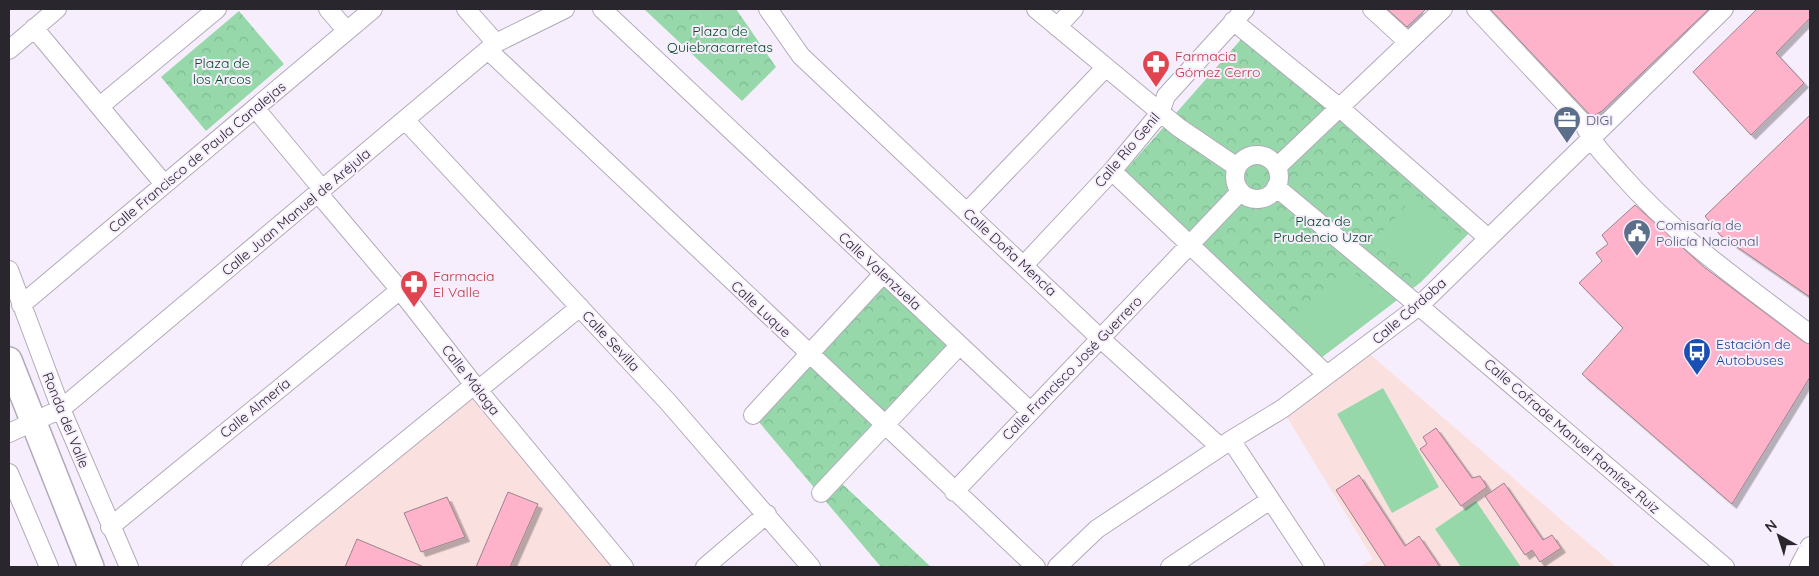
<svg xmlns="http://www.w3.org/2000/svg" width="1819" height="576" font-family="Quicksand,sans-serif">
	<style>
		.education { fill: #fbe0e0 }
		.forest { fill: url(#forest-crowns) }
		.pitch { fill: #96d8aa }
		.building { fill: #feb3cb; stroke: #9a848a; filter: url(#shadow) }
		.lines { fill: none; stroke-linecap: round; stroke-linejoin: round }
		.street-casing { stroke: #b3a9ba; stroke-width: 20 }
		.secondary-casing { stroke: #b3a9ba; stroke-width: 28 }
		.street { stroke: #fff; stroke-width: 18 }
		.secondary { stroke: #fff; stroke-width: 25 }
		.labels { text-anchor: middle; stroke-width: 4; stroke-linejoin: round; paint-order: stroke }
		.park-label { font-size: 14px; fill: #064926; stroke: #f7eefd }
		.health-label { font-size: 14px; fill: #be3a42; stroke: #f7eefd; text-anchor: start }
		.service-label { font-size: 14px; fill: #4e5e75; stroke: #f7eefd; text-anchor: start }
		.street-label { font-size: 14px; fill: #2a262d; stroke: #f7eefd }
		.transit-label { font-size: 14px; fill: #164399; stroke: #f7eefd; text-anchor: start }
	</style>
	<defs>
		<pattern id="forest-crowns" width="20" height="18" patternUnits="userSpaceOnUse" patternTransform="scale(1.25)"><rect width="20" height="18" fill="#96d8aa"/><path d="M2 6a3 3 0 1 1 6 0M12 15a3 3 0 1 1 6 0" fill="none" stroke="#81b993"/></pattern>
		<filter id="shadow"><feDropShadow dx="4.5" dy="4.5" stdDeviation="0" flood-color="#0004"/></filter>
	</defs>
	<rect width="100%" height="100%" fill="#f7eefd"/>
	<path class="education" d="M 1364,349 L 1616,567 L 1359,567 L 1373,559 L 1282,409 Z
		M 474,385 L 624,567 L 251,567 Z"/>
	<path class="forest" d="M 644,9 L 736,9 L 776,67 L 742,101 Z
		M 239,11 L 284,64 L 206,131 L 161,77 Z
		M 1244,36 L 1472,230 L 1421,282 L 1321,358 L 1124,172 Z
		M 883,274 L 959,346 L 836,478 L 931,567 L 881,567 L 753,415 Z"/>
	<path class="pitch" d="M 1415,195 L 1464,237 L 1421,279 L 1375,241 Z
		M 1346,266 L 1387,299 L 1321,358 L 1292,331 Z
		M 1383,388 L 1439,487 L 1392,513 L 1337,414 Z
		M 1476,501 L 1521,567 L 1461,567 L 1435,529 Z"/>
	<path class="building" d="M 1387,9 L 1426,9 L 1407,27 Z
		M 1490,9 L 1709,9 L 1602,111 L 1592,117 Z
		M 1757,9 L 1810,9 L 1810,18 L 1776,53 L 1804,83 L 1751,135 L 1693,72 Z
		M 1810,115 L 1810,297 L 1720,235 L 1705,216 Z
		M 1635,205 L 1704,267 L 1804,342 L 1810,344 L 1810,377 L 1732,504 L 1582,374 L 1623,328 L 1579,283 L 1602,261 L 1596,253 L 1608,244 L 1602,235 Z
		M 1436,428 L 1472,478 L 1480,476 L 1487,487 L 1461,506 L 1420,449 L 1427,444 L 1423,437 Z
		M 1359,475 L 1405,546 L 1419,536 L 1440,567 L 1386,567 L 1336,490 Z
		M 1504,483 L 1543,540 L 1552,535 L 1561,548 L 1540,562 L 1532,550 L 1525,555 L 1485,496 Z
		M 508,492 L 538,504 L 510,567 L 476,567 Z
		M 447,497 L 465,537 L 421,552 L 404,513 Z
		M 357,539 L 424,567 L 345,567 Z"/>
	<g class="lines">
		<defs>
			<path id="street" d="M 328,9 L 347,31
				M 466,9 L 496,43
				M 602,9 L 1030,411
				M 768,9 L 801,56 L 1101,339 L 1220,447
				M 1036,9 L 1178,127 L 1237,167
				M 1372,9 L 1408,42
				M 1476,9 L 1584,124 C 1592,144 1606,157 1620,173 C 1675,236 1744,284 1810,334
				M 1233,21 L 1340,108 L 1488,238
				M 1057,27 L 1074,9
				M 34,28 L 164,184
				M 9,50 L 57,9
				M 488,50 L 1036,567
				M 100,106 L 217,9
				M 255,108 L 322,189
				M 405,120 L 668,402 L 811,567
				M1235 177a22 22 0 1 1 44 0a22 22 0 1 1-44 0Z
				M 1277,167 L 1443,9
				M 1112,171 L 1327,375
				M 1276,187 L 1419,306 L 1725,567
				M 318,193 L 400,290 L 478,390 L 624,567
				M 967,212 L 1106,67
				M 1024,265 L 1112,171 L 1160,113 L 1166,96 L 1245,9
				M 9,270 L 61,409 L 129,567
				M 21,305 L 373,9
				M 478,390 L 580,307
				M 753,415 L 883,274
				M 9,433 L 61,409 L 496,43 L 565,9
				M 1231,440 L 1315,567
				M 9,473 L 49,567
				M 954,492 L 1240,192
				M 821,493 L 959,346
				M 110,527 L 400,290
				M 251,567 L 474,385
				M 705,567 L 767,514
				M 1057,567 L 1097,529 L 1231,440 L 1282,409 L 1419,306 L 1724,9
				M 1170,567 L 1270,500
				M 1799,567 L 1810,546"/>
			<path id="secondary" d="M 9,360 L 91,567"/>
		</defs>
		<use href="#street" class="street-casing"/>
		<use href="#secondary" class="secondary-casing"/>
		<use href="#street" class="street"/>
		<use href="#secondary" class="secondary"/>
	</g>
	<defs>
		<symbol id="pharmacy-pin" viewBox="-11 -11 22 30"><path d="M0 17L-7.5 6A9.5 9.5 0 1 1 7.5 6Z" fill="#e0444e" stroke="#f7eefd"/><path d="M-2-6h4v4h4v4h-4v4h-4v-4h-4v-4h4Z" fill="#fff"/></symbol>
		<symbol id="office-pin" viewBox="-11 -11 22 30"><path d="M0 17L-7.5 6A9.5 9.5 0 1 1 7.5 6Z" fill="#5c6f8a" stroke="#f7eefd"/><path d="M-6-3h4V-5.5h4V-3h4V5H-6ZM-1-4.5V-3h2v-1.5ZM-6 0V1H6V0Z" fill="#fff"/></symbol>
		<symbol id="civic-pin" viewBox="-11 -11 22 30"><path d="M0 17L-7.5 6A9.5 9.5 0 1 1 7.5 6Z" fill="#5c6f8a" stroke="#f7eefd"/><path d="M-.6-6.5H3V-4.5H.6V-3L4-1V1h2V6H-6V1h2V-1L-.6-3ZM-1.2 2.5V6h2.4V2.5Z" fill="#fff"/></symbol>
		<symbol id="bus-pin" viewBox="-11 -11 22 30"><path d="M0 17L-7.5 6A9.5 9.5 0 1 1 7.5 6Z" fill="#1a4fb4" stroke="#f7eefd"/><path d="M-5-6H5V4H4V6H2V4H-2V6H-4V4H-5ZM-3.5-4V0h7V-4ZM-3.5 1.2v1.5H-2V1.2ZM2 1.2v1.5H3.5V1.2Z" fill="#fff"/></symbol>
	</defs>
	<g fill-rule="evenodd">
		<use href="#pharmacy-pin" x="1140" y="48" width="32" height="43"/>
		<use href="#office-pin" x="1551" y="104" width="32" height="43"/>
		<use href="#civic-pin" x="1621" y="217" width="32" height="43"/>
		<use href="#pharmacy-pin" x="398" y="268" width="32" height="43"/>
		<use href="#bus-pin" x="1681" y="336" width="32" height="43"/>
	</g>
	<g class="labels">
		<g class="park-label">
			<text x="720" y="36">Plaza de<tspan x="720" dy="16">Quiebracarretas</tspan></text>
			<text x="222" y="68">Plaza de<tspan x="222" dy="16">los Arcos</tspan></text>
			<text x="1323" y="226">Plaza de<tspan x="1323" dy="16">Prudencio Uzar</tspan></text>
		</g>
		<g class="health-label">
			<text x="1175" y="61">Farmacia<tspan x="1175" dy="16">Gómez Cerro</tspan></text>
			<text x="433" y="281">Farmacia<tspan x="433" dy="16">El Valle</tspan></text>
		</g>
		<g class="service-label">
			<text x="1586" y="125">DIGI</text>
			<text x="1656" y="230">Comisaría de<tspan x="1656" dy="16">Policía Nacional</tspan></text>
		</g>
		<g class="street-label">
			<text transform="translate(1127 150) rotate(-50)" y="5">Calle Río Genil</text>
			<text transform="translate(197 157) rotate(-40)" y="5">Calle Francisco de Paula Canalejas</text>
			<text transform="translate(296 212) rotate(-40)" y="5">Calle Juan Manuel de Aréjula</text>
			<text transform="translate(1010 252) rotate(43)" y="5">Calle Doña Mencía</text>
			<text transform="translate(880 271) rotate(43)" y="5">Calle Valenzuela</text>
			<text transform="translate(761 309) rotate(43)" y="5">Calle Luque</text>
			<text transform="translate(1409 311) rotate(-41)" y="5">Calle Córdoba</text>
			<text transform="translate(611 341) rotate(47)" y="5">Calle Sevilla</text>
			<text transform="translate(1072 368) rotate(-46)" y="5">Calle Francisco José Guerrero</text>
			<text transform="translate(471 380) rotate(52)" y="5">Calle Málaga</text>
			<text transform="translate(255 408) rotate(-39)" y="5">Calle Almería</text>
			<text transform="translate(66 420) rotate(68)" y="5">Ronda del Valle</text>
			<text transform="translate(1572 436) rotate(41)" y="5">Calle Cofrade Manuel Ramírez Ruiz</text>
		</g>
		<g class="transit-label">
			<text x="1716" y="349">Estación de<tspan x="1716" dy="16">Autobuses</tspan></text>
		</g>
	</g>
	<rect width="1819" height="576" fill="none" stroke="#2a262d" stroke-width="20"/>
	<g transform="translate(1779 536) rotate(321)" stroke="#f7eefd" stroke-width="4" paint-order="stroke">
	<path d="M0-4L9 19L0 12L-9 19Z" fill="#2a262d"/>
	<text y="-8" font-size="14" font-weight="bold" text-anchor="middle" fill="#2a262d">N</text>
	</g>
</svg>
